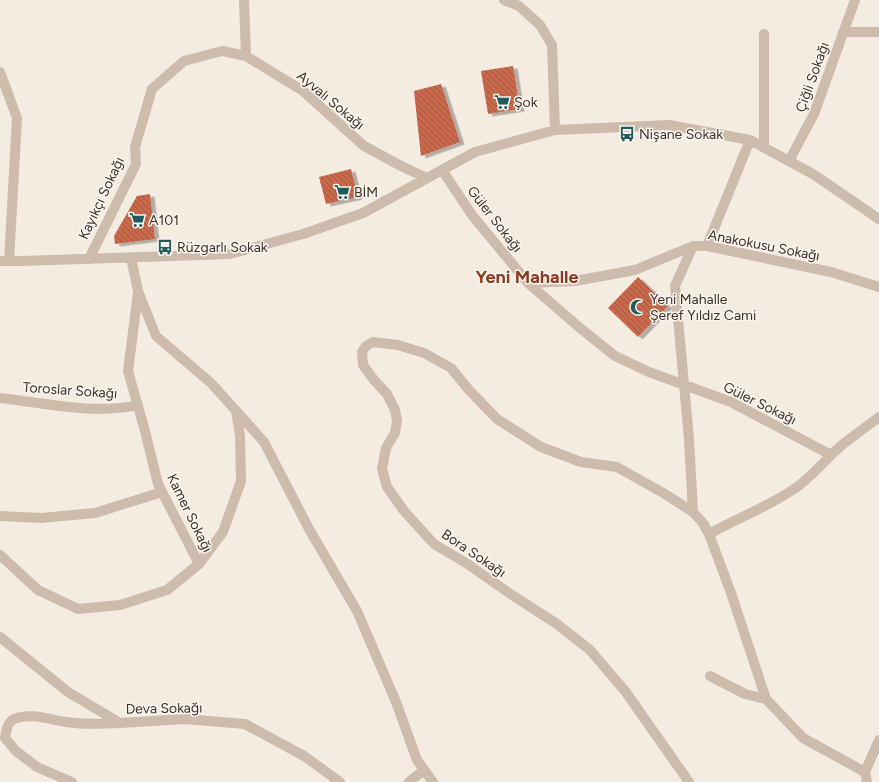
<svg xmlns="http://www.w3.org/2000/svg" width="879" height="782" font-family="Figtree,sans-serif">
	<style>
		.building { fill: url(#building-back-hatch); filter: url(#shadow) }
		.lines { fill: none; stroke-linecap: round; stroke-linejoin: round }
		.minor { stroke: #cdbbac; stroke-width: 10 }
		.labels { text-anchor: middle; stroke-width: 3; stroke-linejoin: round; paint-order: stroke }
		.street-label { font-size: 14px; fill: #3b302b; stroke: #fbf5ee }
		.poi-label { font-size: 14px; fill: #3b302b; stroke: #fbf5ee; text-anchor: start }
		.district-label { font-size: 18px; font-weight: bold; fill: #8c3b22; stroke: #fbf5ee }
	</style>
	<defs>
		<pattern id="building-back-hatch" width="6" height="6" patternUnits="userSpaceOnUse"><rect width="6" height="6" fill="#c8694b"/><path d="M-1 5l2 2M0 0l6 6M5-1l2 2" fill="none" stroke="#a4573f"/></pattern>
		<filter id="shadow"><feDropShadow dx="4.5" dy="2.5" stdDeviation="0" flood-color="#0004"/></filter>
	</defs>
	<rect width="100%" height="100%" fill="#f4ebe1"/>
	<path class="building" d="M 513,66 L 520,109 L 488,114 L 481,71 Z
		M 441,84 L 460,142 L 421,156 L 414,91 Z
		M 351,169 L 358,197 L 326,204 L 319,177 Z
		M 150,194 L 155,239 L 115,244 L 114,236 L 137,196 Z
		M 638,277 L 668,306 L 638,337 L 608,308 Z"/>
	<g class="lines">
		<path class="minor" d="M 244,0 L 246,56
			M 504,0 L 519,6 L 540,25 L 552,45 L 555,130
			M 843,32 L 879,32
			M 0,72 L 17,118 L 9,261
			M 764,147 L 764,34
			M 789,161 L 814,114 L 855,0
			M 442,170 L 472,215 L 528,283 L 580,328 L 615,356 L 649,372 L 731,402 L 831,455 C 819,467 808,480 794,489 C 768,507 737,518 709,534 L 731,593 L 766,699 L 803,738 L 865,772 L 867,782
			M 693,246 L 675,286 L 689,439 L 693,512
			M 707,246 L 750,140
			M 131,258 L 138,291 L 156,336 L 211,383 L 264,442 L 309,529 L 357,611 L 396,702 L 417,760 L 433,782
			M 89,259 L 136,164 L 135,147 L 152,89 L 184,61 L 222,51 L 246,56 L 303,91 L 364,146 L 403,167 L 427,178
			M 0,261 L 22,261 L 230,254 L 303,234 L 363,213 L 475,152 L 555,130 L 669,125 L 750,140 L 813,174 L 879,219
			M 528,283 L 575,281 L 635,270 L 693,246 L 707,246 L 831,272 L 879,287
			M 138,293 L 128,371 L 145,431 L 158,484 L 199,564 L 223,532 L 241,481 L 240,436 L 236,411
			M 0,398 C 44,403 95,415 138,405
			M 831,455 L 843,444 L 879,417
			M 0,516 L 41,518 L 95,513 L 162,492
			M 0,555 L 38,590 L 78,609 L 120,605 L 167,590 L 199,564
			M 0,637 L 68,692 L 120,723 L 184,719 L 245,724 L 304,756 L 340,782
			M 710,676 L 745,694 L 766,699
			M 865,772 L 879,740
			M 72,782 L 37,767 L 16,751 L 5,738 C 6,731 7,723 14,719 C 31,712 50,720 67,722 C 84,725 102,724 120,723
			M 409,782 L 424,770
			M 689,782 L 625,691 L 590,650 L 557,624 L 512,595 L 466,563 L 434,544 L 404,511 L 387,487 L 382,469 L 386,448 L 395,433 L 397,421 L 395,410 L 387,394 L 374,380 L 363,365 L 362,352 L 366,346 L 373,342 L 398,345 L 424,353 L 451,368 L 469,390 L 497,419 L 541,447 L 581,462 L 617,467 L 665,494 L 693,512 L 703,523 L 709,534"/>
	</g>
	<defs>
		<symbol id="supermarket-bare" viewBox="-9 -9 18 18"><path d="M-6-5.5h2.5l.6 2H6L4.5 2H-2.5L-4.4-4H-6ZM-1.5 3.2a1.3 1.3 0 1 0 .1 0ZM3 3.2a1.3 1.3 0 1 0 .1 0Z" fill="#1f5a5e" stroke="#fbf5ee" stroke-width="2.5" paint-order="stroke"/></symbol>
		<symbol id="bus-bare" viewBox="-9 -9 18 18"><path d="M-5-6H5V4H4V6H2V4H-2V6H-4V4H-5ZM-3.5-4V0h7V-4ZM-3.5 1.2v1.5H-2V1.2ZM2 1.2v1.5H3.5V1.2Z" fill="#1f5a5e" stroke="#fbf5ee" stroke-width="2.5" paint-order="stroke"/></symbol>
		<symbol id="mosque-bare" viewBox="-9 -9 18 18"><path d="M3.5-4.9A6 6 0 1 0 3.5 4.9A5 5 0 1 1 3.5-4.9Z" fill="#1f5a5e" stroke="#fbf5ee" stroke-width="2.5" paint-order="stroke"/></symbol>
	</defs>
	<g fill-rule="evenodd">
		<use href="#supermarket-bare" x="491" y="91" width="22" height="22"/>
		<use href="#bus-bare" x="616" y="123" width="22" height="22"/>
		<use href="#supermarket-bare" x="331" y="181" width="22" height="22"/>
		<use href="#supermarket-bare" x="126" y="209" width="22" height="22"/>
		<use href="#bus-bare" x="154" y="236" width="22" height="22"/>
		<use href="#mosque-bare" x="627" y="296" width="22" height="22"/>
	</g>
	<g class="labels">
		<g class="street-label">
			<text transform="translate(812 77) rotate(-70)" y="5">Çiğli Sokağı</text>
			<text transform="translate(331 100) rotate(40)" y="5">Ayvalı Sokağı</text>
			<text transform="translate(101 198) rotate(-65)" y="5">Kayıkçı Sokağı</text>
			<text transform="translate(495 219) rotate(52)" y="5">Güler Sokağı</text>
			<text transform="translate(764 245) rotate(11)" y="5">Anakokusu Sokağı</text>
			<text transform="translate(70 390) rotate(4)" y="5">Toroslar Sokağı</text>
			<text transform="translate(760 403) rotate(26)" y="5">Güler Sokağı</text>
			<text transform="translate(190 513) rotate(64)" y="5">Kamer Sokağı</text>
			<text transform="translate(474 553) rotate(34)" y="5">Bora Sokağı</text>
			<text transform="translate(164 708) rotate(-1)" y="5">Deva Sokağı</text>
		</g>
		<g class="poi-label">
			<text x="514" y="107">Şok</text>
			<text x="639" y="139">Nişane Sokak</text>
			<text x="354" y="197">BİM</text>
			<text x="149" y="225">A101</text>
			<text x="177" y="252">Rüzgarlı Sokak</text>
			<text x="650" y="304">Yeni Mahalle<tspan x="650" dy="16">Şeref Yıldız Cami</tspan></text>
		</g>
		<g class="district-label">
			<text x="527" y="283">Yeni Mahalle</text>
		</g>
	</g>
</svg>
